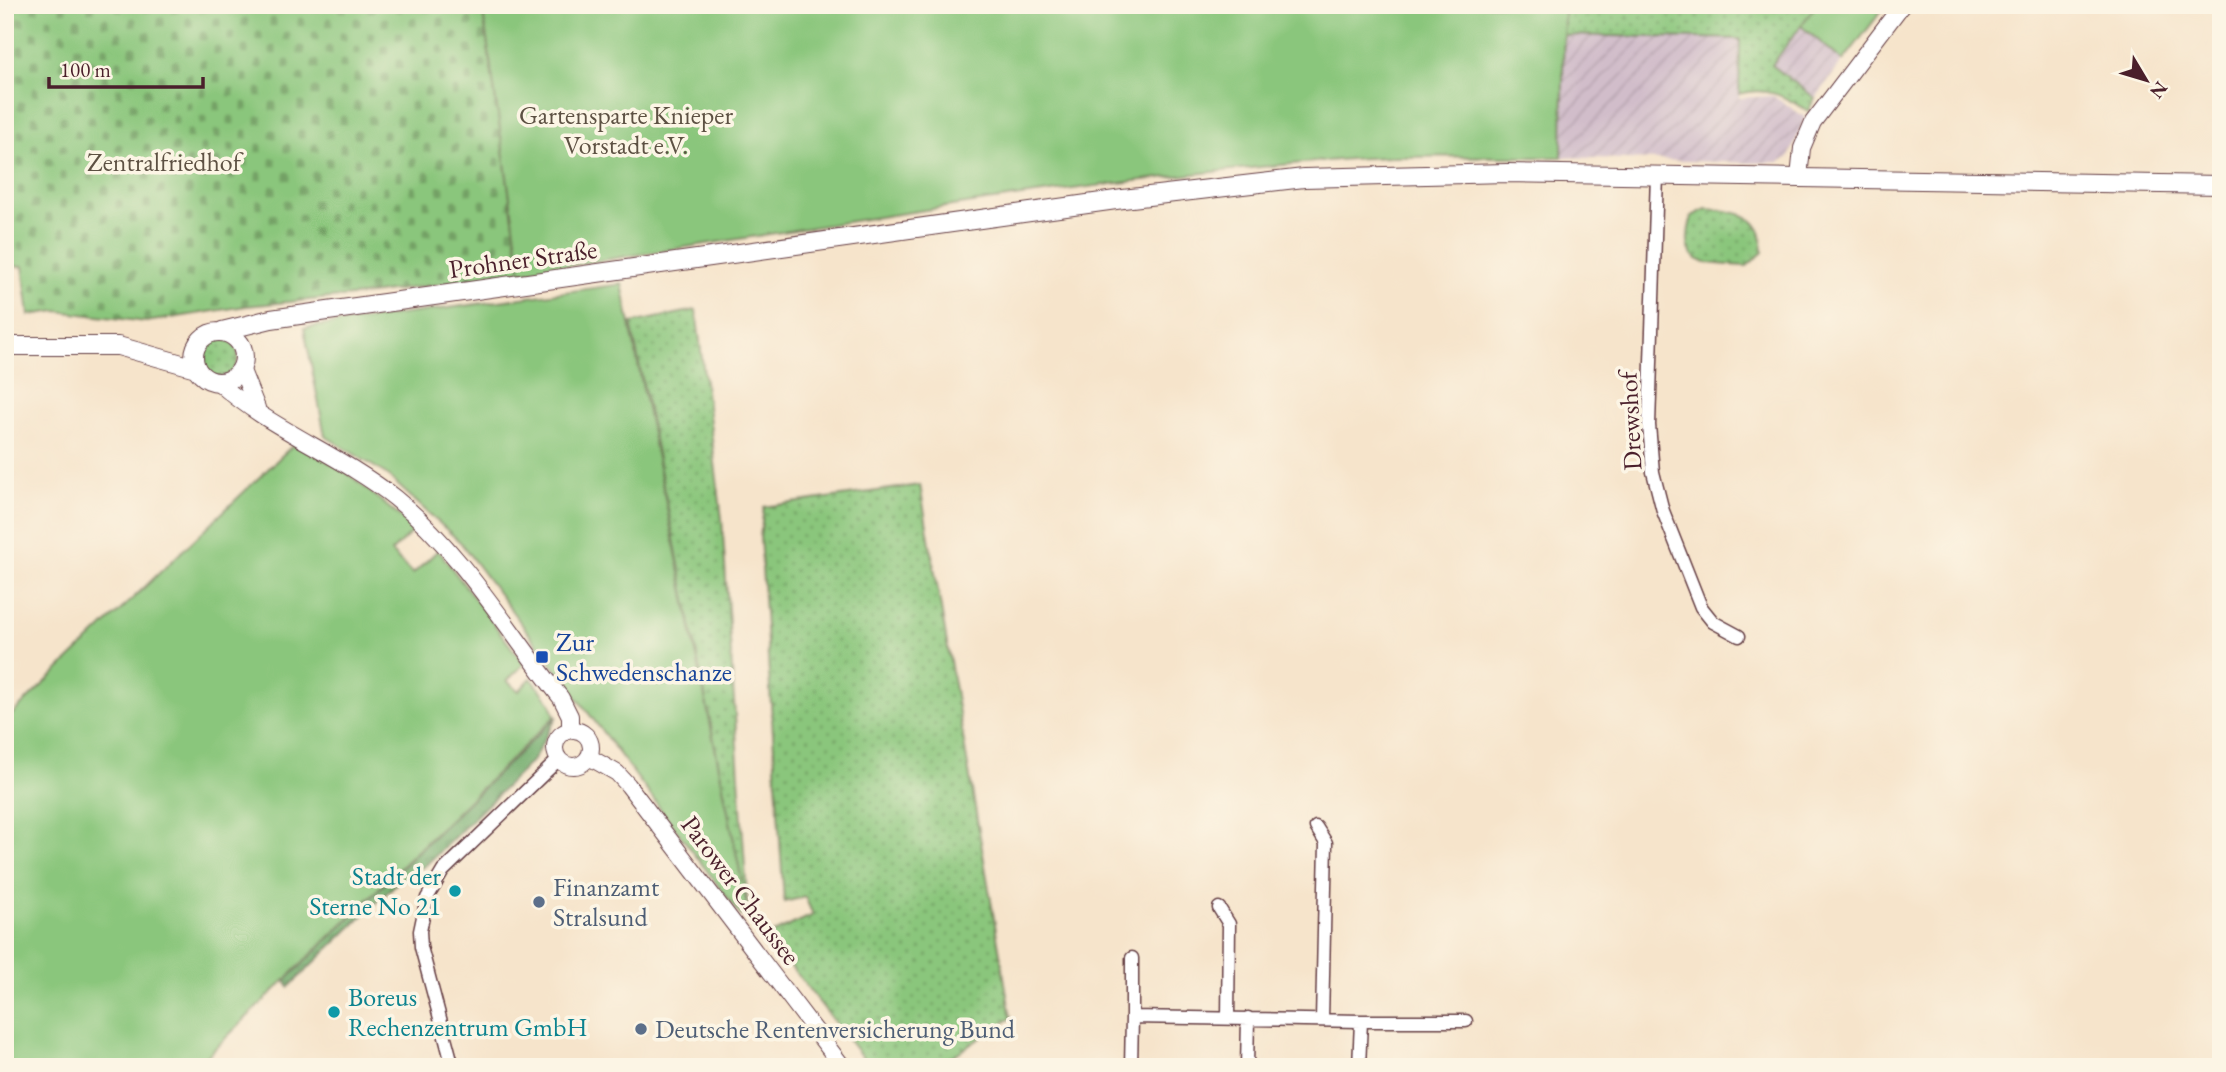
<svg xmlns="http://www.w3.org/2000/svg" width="2226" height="1072" font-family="'EB Garamond',serif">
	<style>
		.industrial { fill: url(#industrial-furrows) }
		.grass { fill: url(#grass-dots); stroke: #6a7253; stroke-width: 2 }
		.forest { fill: url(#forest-crowns); stroke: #5c654b; stroke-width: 2 }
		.cemetery { fill: url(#cemetery-stones); stroke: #6a7253; stroke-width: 2 }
		.green { fill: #8ac67b; stroke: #6a7253; stroke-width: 2 }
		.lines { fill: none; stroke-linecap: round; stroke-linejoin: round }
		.minor-casing { stroke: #643d43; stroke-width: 15 }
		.tertiary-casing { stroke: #643d43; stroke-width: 18 }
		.secondary-casing { stroke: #643d43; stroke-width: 20 }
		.minor { stroke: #fff; stroke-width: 12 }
		.tertiary { stroke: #fff; stroke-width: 16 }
		.secondary { stroke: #fff; stroke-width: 18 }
		.transit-dot { fill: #1a4fb4; stroke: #fcf5e5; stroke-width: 2.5 }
		.culture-dot { fill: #0f9aa8; stroke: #fcf5e5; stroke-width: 2.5 }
		.service-dot { fill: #5c6f8a; stroke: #fcf5e5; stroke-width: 2.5 }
		.labels { text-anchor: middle; stroke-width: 7; stroke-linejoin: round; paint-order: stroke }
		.park-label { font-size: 26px; fill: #5d5143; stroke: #fcf5e5 }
		.street-label { font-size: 26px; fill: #4a1f2b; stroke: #fcf5e5 }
		.transit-label { font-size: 26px; fill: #164399; stroke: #fcf5e5; text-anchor: start }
		.culture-label { font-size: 26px; fill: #0d838f; stroke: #fcf5e5; text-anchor: end }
		.service-label { font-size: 26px; fill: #4e5e75; stroke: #fcf5e5; text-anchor: start }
	</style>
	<defs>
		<pattern id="industrial-furrows" width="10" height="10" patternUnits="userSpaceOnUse" patternTransform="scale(1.75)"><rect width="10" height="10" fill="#d1bdca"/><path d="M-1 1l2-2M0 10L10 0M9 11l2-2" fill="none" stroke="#b5a2ae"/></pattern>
		<pattern id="grass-dots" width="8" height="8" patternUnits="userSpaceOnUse" patternTransform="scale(1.75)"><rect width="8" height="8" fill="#8ac67b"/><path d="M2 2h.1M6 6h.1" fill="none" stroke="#73a065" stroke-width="1.8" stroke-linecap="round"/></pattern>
		<pattern id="forest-crowns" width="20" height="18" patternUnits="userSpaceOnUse" patternTransform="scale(1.75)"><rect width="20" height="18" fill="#6fab6b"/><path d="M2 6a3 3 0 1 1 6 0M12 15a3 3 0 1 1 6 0" fill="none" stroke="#5d8b58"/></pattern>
		<pattern id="cemetery-stones" width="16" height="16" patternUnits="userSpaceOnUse" patternTransform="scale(1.75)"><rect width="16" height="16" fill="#8ac67b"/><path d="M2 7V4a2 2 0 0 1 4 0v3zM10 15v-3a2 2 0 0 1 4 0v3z" fill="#73a065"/></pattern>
	</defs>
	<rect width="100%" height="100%" fill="#fcf5e5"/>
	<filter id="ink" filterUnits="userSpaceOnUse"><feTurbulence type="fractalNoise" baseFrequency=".0143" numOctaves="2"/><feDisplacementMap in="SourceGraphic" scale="14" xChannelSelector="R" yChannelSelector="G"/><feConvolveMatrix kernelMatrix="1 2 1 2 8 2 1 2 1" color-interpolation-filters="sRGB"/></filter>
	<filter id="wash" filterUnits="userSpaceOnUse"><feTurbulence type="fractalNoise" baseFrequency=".00686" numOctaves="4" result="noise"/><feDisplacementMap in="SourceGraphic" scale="28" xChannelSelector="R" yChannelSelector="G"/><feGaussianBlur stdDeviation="1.57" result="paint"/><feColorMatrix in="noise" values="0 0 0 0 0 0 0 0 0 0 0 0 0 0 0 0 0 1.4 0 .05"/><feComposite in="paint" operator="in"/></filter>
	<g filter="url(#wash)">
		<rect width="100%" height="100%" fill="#f6e4cb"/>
		<path class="industrial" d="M 1801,26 L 1843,61 L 1815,98 L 1771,65 Z
			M 1562,35 L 1741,39 L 1739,98 L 1773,96 L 1805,117 L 1789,157 L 1779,162 L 1752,163 L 1562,157 Z"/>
		<path class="grass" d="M 1564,5 L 1816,5 L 1772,65 L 1815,98 L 1808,111 C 1784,96 1767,86 1739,94 L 1740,39 L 1562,35 Z
			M 1706,209 C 1722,210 1752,212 1759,229 C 1762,235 1762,245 1763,252 L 1747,266 C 1707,263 1676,269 1692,216 Z
			M 696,310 L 722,519 L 748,912 L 631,323 Z
			M198 357a20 20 0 1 1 40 0a20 20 0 1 1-40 0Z
			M 920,485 L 1011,1018 L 936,1067 L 870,1067 L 767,936 L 813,915 L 805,897 L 784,902 L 760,537 L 764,507 Z"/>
		<path class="forest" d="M 557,716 L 533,760 L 426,865 L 399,881 L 289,987 L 285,981 Z"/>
		<path class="cemetery" d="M 5,5 L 482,5 L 521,273 L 362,295 L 246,306 L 146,322 L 57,311 L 29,315 L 23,266 L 5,267 Z"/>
		<path class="green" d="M 482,5 L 1564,5 L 1562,157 C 1492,158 1420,154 1350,159 C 1073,181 797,231 521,273 Z
			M 1816,5 L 1886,5 L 1843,61 L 1801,26 Z
			M 622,284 L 748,912 L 741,916 L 460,542 L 386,474 L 325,436 L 304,328 Z
			M 295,443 L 346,472 L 415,529 L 391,552 L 413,574 L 438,550 L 524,664 L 507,681 L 519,691 L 531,678 L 551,703 L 555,716 L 196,1067 L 5,1067 L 5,721 Z"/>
	</g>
	<g filter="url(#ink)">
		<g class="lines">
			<defs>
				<path id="minor" d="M 1657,175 L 1649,425 L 1653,472 L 1663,511 L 1701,607 L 1713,622 L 1739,636
					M 1316,827 L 1326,843 L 1322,1020
					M 1219,908 L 1229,924 L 1228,1018
					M 1132,1017 L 1132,958
					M 1361,1021 L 1466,1021
					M 453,1067 L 421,947 L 420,931 L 427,898 L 443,871 L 559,759
					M 1131,1067 L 1132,1017 L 1361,1021 L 1359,1067
					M 1247,1067 L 1248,1018"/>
				<path id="tertiary" d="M 1799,178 L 1802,148 L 1813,122 L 1902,5
					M 241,368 L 257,408
					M 218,382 C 268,428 341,455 395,498 C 462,552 508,631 561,698 L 570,716 L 570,730
					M555 748a18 18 0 1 1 36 0a18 18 0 1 1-36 0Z
					M 589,757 L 617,773 L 628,785 L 843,1067"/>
				<path id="secondary" d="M 222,331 L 271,319 L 1123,199 L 1304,178 L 1507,173 L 2221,185
					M194 357a25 25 0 1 1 50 0a25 25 0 1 1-50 0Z
					M 5,346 L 118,346 L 196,368"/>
			</defs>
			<use href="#minor" class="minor-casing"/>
			<use href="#tertiary" class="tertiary-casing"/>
			<use href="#secondary" class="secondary-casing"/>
			<use href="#minor" class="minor"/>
			<use href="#tertiary" class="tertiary"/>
			<use href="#secondary" class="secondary"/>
		</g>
	</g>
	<rect class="transit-dot" x="535" y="650" width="14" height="14" rx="3.5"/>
	<g class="culture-dot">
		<circle cx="455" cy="891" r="7"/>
		<circle cx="334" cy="1012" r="7"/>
	</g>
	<g class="service-dot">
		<circle cx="539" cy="902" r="7"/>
		<circle cx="641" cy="1029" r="7"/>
	</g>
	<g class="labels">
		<g class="park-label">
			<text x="626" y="124">Gartensparte Knieper<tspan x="626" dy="30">Vorstadt e.V.</tspan></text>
			<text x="164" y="171">Zentralfriedhof</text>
		</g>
		<g class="street-label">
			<text transform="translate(523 259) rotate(-8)" y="9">Prohner Straße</text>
			<text transform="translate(1630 421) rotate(-93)" y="9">Drewshof</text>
			<text transform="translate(741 890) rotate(53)" y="9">Parower Chaussee</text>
		</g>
		<g class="transit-label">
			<text x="556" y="651">Zur<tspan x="556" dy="30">Schwedenschanze</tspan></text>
		</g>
		<g class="culture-label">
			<text x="441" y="885">Stadt der<tspan x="441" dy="30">Sterne No 21</tspan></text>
			<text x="348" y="1006" text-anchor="start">Boreus<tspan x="348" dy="30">Rechenzentrum GmbH</tspan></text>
		</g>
		<g class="service-label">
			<text x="553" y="896">Finanzamt<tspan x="553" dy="30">Stralsund</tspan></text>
			<text x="655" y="1038">Deutsche Rentenversicherung Bund</text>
		</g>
	</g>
	<rect width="2226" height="1072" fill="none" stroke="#fcf5e5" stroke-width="28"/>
	<g transform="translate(2146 80) rotate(128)" stroke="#fcf5e5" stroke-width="5" paint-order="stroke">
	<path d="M0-5L12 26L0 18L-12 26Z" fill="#4a1f2b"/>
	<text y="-10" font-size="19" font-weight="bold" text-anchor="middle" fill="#4a1f2b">N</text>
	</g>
	<path d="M49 77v10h154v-10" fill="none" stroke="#4a1f2b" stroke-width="3.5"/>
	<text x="60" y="77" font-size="21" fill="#4a1f2b" stroke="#fcf5e5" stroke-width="5" paint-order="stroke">100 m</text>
</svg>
